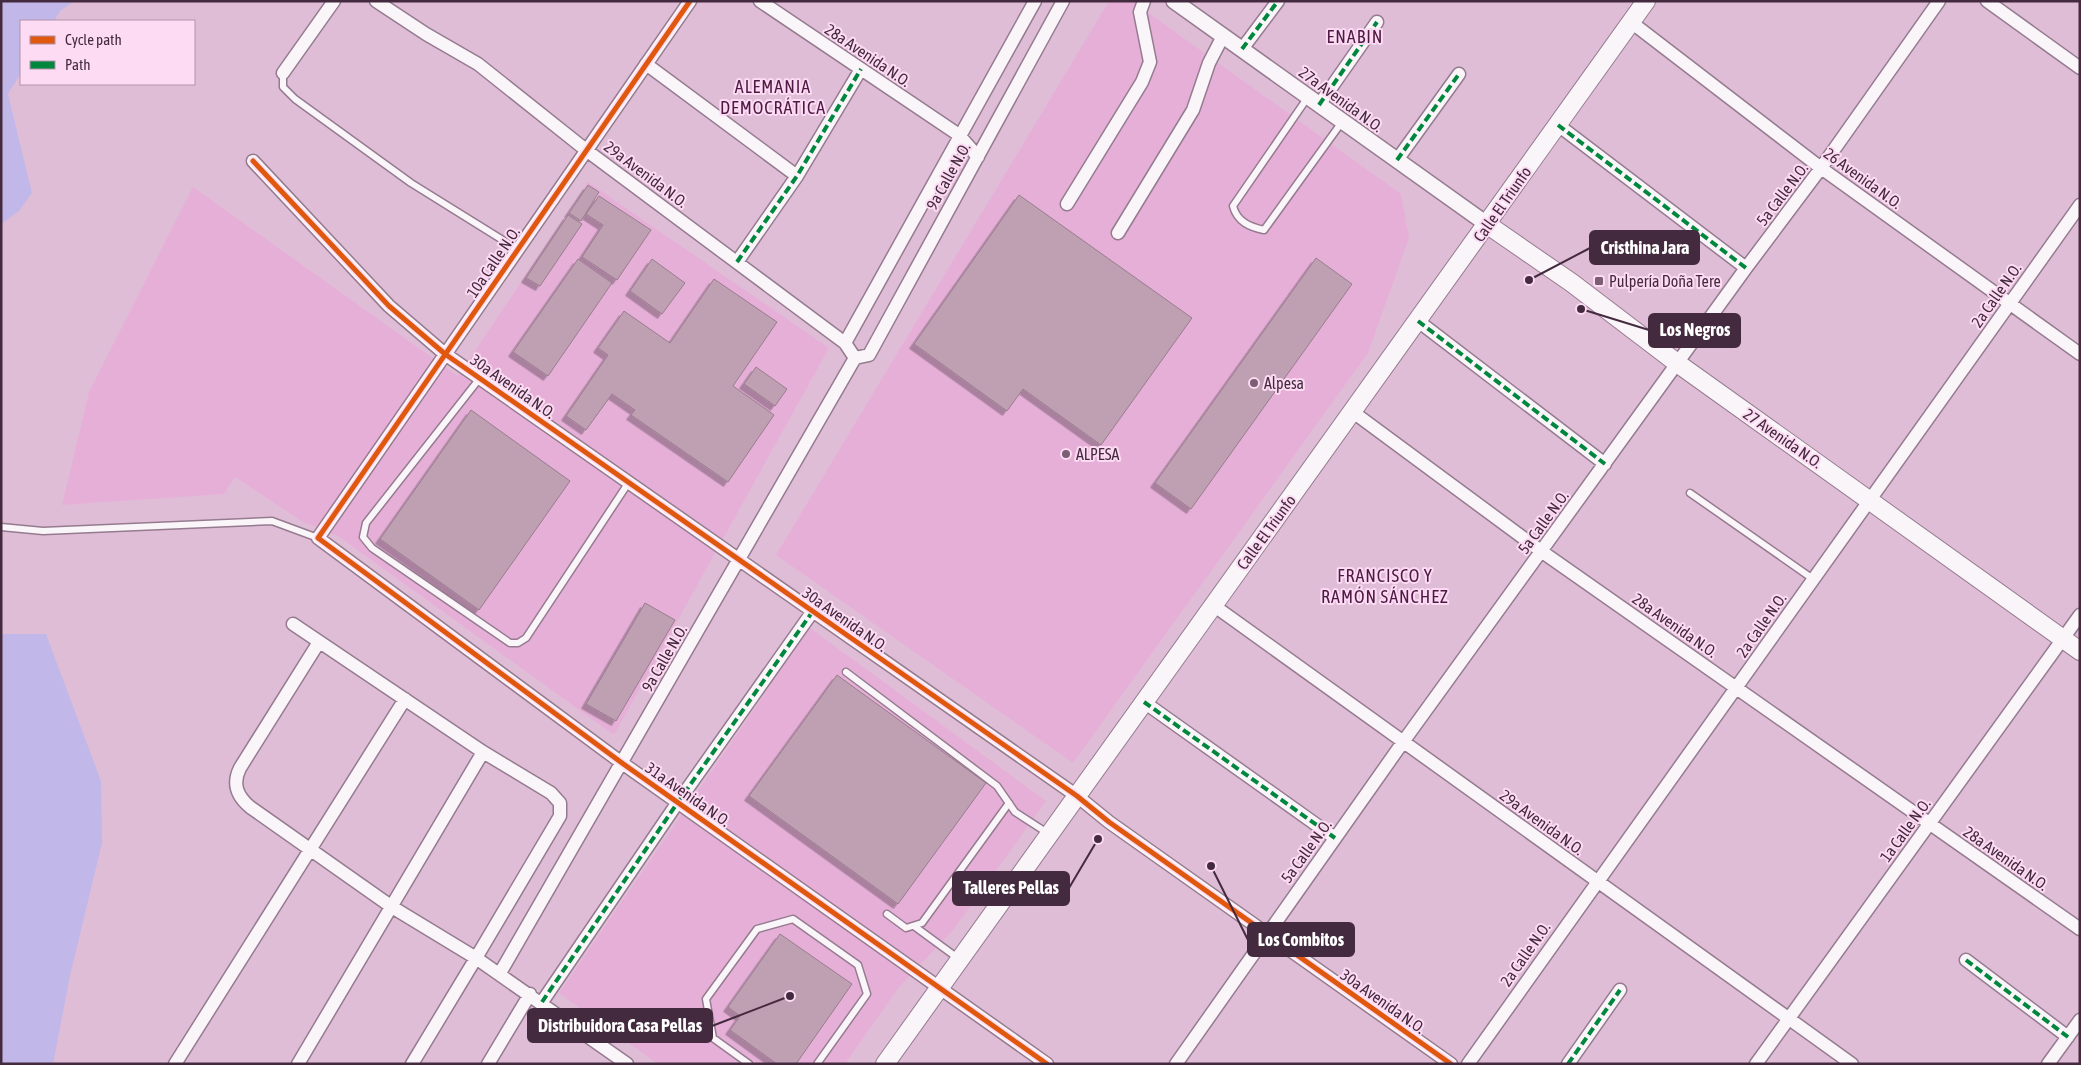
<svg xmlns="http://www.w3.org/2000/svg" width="2081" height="1065" font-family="'Asap Condensed',sans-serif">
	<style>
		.built { fill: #e6afd8 }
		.green { fill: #c1b8e9 }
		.building { fill: #bea0b2; stroke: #997c8d; filter: url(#shadow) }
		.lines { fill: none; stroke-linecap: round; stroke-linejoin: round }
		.service-casing { stroke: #957b8f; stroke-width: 9 }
		.minor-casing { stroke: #957b8f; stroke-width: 15 }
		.tertiary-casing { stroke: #957b8f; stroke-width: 18 }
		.secondary-casing { stroke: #957b8f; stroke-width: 20 }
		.service { stroke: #faf5f9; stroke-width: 6 }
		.minor { stroke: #faf5f9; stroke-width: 12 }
		.tertiary { stroke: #faf5f9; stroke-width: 15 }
		.secondary { stroke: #faf5f9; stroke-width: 18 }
		.quiet { stroke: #00873e; stroke-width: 4; stroke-dasharray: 8 4; stroke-linecap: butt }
		.cycleway-casing { stroke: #fcdbf3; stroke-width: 8 }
		.cycleway { stroke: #e0570e; stroke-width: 5 }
		.poi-dot { fill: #7b5d74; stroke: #fcdbf3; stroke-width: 2 }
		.labels { text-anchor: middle; stroke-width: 4; stroke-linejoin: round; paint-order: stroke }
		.street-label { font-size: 16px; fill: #442a3e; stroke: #fcdbf3 }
		.poi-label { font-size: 16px; fill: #442a3e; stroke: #fcdbf3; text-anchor: start }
		.neighbourhood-label { font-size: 18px; letter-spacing: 1px; fill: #4e1944; stroke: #fcdbf3 }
		.leader { fill: none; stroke: #442a3e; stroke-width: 2 }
		.callout-dot { fill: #442a3e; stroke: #fcdbf3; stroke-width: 2 }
		.callout { fill: #442a3e; stroke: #442a3e; stroke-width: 2 }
		.callout-label { font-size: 18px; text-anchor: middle; font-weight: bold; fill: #fff }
	</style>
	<defs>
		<filter id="shadow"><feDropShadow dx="-4.5" dy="4.5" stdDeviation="0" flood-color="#0004"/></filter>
	</defs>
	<rect width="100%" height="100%" fill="#e0bdd7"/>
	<path class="built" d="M 1109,1 L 1132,1 L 1401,194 L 1409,238 L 1368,353 L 1073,763 L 776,555 Z
		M 588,182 L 829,348 L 614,735 L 338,536 L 303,522 L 235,477 L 224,494 L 62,505 L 89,392 L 193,187 L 458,376 Z
		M 810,628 L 1046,801 L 954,929 L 899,987 L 845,1064 L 658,1064 L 559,993 Z"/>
	<path class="green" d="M 1,1 L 75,1 L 61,10 L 54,21 L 21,21 L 21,73 L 8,94 L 32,193 L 19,211 L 1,224 Z
		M 1,634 L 46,634 L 101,781 L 102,843 L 70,976 L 53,1064 L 1,1064 Z"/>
	<path class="building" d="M 588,185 L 599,192 L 581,221 L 569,213 Z
		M 1019,195 L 1192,318 L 1101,445 L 1023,389 L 1007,411 L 914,344 Z
		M 599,196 L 651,230 L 617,280 L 582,257 L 603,225 L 586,214 Z
		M 568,215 L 582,224 L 540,286 L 526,278 Z
		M 1316,258 L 1352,284 L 1191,509 L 1155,483 Z
		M 578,259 L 612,283 L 548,376 L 513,352 Z
		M 652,259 L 685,283 L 662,314 L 630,291 Z
		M 714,279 L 777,322 L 733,386 L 774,415 L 728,482 L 631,415 L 635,410 L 612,394 L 586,430 L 566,416 L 608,355 L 598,348 L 624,311 L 670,343 Z
		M 756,367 L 787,389 L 775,406 L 744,384 Z
		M 471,410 L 570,481 L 479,610 L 380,539 Z
		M 645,603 L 675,620 L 616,721 L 586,704 Z
		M 837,675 L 986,783 L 898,904 L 749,796 Z
		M 780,934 L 852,984 L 796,1064 L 777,1064 L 730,1030 L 740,1016 L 728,1007 Z"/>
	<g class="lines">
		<defs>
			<path id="service" d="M 283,73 L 283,87 L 295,99 L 411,183 L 517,249
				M 1308,97 L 1233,206 C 1237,222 1250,227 1264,230 L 1342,122
				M 480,378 L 366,523 L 363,537 L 372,548 L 510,643 L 518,643 L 526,638 L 629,482
				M 1690,493 L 1813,579
				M 1,527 L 43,531 L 272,521 L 318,538
				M 846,672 L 997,786 L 1015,812 L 1049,834
				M 887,914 L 906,928 L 922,923 L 1009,803
				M 914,926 L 959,959
				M 749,1064 L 713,1038 L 706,999 L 757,929 L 793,919 L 858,965 L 867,994 L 817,1064"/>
			<path id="minor" d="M 376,1 L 426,34 L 478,64 L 586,150 L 845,343
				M 690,1 L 318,538 L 622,763 L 1047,1064
				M 760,1 L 959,135 L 978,157
				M 1987,1 L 2080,68
				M 1631,22 L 1821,168 L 2080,354
				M 1242,49 L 1278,1
				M 646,64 L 797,176
				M 283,73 L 334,1
				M 1319,105 L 1377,22
				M 1558,125 L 1746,268
				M 1397,160 L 1459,74
				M 253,161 L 389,306 L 445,354 L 1077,796 L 1109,822 L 1451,1064
				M 1067,204 L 1142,82 L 1150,62 L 1140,12 L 1144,1
				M 1118,233 L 1193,110 L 1209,63 L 1223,36
				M 737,262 L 797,176 L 861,69
				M 1418,321 L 1605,464
				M 855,358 L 869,355 L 1063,1
				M 1353,412 L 1541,551 L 2080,929
				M 1213,605 L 1852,1064
				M 293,624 L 483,752 L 551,793 L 560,803 L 560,816 L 476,958 L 627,1064
				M 319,642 L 240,768 C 232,784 237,796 250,807 L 392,907 L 476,958 L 412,1064
				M 1144,702 L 1335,838
				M 1966,960 L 2068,1037
				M 500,973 L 855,358 L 845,343 L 1035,1
				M 542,1002 L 678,802 L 813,611
				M 175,1064 L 405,699
				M 298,1064 L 483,752
				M 488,1064 L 530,994
				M 1176,1064 L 1403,742 L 1746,268 L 1821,168 L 1939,1
				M 1468,1064 L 2080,205
				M 1568,1064 L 1620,990
				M 1756,1064 L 2080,615
				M 2048,1064 L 2080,1020"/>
			<path id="tertiary" d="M 1174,1 L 1488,225"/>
			<path id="secondary" d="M 1488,225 L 1572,283 L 1677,363 L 2080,651
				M 885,1064 L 1646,1"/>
		</defs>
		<use href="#service" class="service-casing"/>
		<use href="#minor" class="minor-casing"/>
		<use href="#tertiary" class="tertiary-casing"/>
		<use href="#secondary" class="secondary-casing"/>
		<use href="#service" class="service"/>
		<use href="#minor" class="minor"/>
		<use href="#tertiary" class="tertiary"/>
		<use href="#secondary" class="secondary"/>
		<path class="quiet" d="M 1242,49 L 1278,1
			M 1319,105 L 1377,22
			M 1558,125 L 1746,268
			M 1397,160 L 1459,74
			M 737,262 L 797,176 L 861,69
			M 1418,321 L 1605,464
			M 1144,702 L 1335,838
			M 1966,960 L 2068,1037
			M 542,1002 L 678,802 L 813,611
			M 1568,1064 L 1620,990"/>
		<defs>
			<path id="cycleway" d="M 690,1 L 318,538 L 622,763 L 1047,1064
				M 253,161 L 389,306 L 445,354 L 1077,796 L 1109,822 L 1451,1064"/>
		</defs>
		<use href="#cycleway" class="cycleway-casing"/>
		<use href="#cycleway" class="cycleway"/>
	</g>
	<g class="poi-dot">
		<rect x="1594" y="276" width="10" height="10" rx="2.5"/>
		<circle cx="1254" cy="383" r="5"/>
		<circle cx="1066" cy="454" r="5"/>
	</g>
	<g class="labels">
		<g class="street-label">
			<text transform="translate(868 55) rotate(34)" y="6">28a Avenida N.O.</text>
			<text transform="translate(1341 99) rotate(36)" y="6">27a Avenida N.O.</text>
			<text transform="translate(646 174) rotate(37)" y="6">29a Avenida N.O.</text>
			<text transform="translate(948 176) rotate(-61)" y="6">9a Calle N.O.</text>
			<text transform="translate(1863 178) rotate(36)" y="6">26 Avenida N.O.</text>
			<text transform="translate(1782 194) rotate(-53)" y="6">5a Calle N.O.</text>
			<text transform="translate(1502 204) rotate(-55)" y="6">Calle El Triunfo</text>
			<text transform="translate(493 262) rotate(-56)" y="6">10a Calle N.O.</text>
			<text transform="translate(1996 295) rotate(-55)" y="6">2a Calle N.O.</text>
			<text transform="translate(513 386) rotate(35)" y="6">30a Avenida N.O.</text>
			<text transform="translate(1783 438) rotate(35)" y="6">27 Avenida N.O.</text>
			<text transform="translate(1543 522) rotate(-54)" y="6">5a Calle N.O.</text>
			<text transform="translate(1266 532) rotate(-54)" y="6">Calle El Triunfo</text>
			<text transform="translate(845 619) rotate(35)" y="6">30a Avenida N.O.</text>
			<text transform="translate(1675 625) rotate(35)" y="6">28a Avenida N.O.</text>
			<text transform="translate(1761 625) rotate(-55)" y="6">2a Calle N.O.</text>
			<text transform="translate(664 658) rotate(-60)" y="6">9a Calle N.O.</text>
			<text transform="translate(688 794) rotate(35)" y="6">31a Avenida N.O.</text>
			<text transform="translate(1542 822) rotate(36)" y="6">29a Avenida N.O.</text>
			<text transform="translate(1905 830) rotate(-54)" y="6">1a Calle N.O.</text>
			<text transform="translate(1306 851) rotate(-54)" y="6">5a Calle N.O.</text>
			<text transform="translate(2006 858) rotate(35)" y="6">28a Avenida N.O.</text>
			<text transform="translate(1525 954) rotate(-55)" y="6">2a Calle N.O.</text>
			<text transform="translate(1383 1001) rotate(35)" y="6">30a Avenida N.O.</text>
		</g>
		<g class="poi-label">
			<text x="1609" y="287">Pulpería Doña Tere</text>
			<text x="1264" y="389">Alpesa</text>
			<text x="1076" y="460">ALPESA</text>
		</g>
		<g class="neighbourhood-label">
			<text x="1355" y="43">ENABIN</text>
			<text x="773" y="93">ALEMANIA<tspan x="773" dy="21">DEMOCRÁTICA</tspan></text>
			<text x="1385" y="582">FRANCISCO Y<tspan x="1385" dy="21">RAMÓN SÁNCHEZ</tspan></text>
		</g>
	</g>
	<path class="leader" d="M1529 280L1590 248M1581 309L1649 330M1098 839L1069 888M1211 866L1248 940M790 996L712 1026"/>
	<g class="callout-dot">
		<circle cx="1529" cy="280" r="5"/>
		<circle cx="1581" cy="309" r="5"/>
		<circle cx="1098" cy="839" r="5"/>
		<circle cx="1211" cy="866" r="5"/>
		<circle cx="790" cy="996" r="5"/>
	</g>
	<g class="callout">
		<rect x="1590" y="231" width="109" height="33" rx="5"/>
		<rect x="1649" y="314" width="91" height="33" rx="5"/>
		<rect x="953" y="872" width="116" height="33" rx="5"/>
		<rect x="1248" y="923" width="106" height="33" rx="5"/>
		<rect x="528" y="1009" width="184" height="33" rx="5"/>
	</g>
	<g class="callout-label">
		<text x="1645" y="254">Cristhina Jara</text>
		<text x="1695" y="336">Los Negros</text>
		<text x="1011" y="894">Talleres Pellas</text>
		<text x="1301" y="946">Los Combitos</text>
		<text x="620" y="1032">Distribuidora Casa Pellas</text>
	</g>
	<rect width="2081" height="1065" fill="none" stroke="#442a3e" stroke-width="5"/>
	<rect x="20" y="20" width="175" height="65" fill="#fcdbf3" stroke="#b294ab"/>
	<rect x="30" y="36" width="25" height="8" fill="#e0570e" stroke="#b294ab"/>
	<text x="65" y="45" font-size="15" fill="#442a3e">Cycle path</text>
	<rect x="30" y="61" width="25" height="8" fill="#00873e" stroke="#b294ab"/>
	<text x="65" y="70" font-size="15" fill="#442a3e">Path</text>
</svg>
